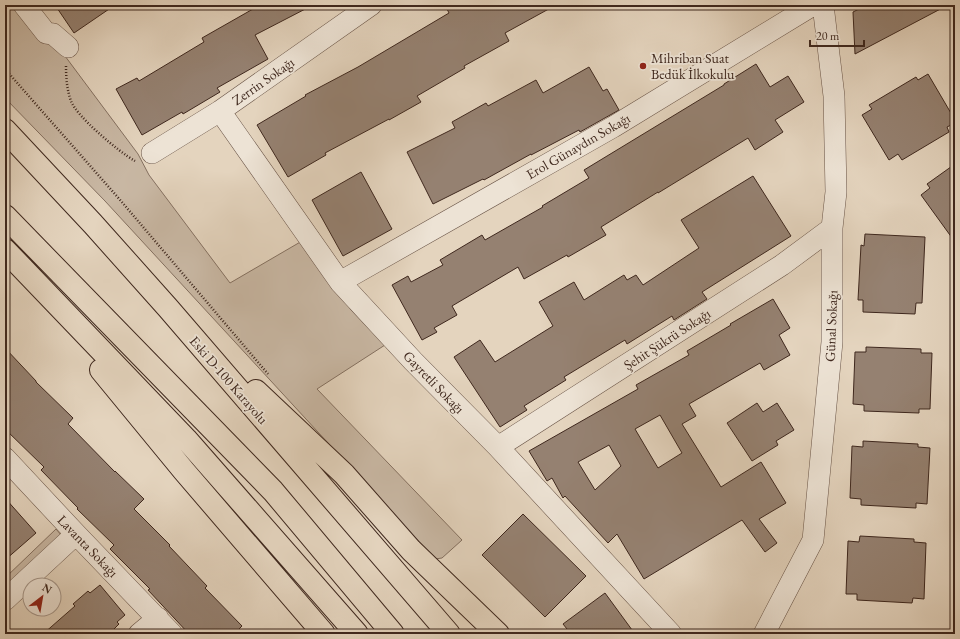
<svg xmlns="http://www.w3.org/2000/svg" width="960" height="639" font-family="'EB Garamond',serif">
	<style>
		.green { fill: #c8b7a3; stroke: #847060 }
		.building { fill: #958171; stroke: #3f281e; fill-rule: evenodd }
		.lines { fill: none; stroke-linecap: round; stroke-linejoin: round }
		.minor-casing { stroke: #685346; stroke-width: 22 }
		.highway-casing { stroke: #3f281e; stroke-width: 24 }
		.path { stroke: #3f281e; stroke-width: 2.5; stroke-dasharray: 1 2; stroke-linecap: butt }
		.minor { stroke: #ede3d5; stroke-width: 21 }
		.highway { stroke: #e4d4be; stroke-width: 22 }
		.poi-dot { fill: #8f2418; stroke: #ede3d5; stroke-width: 1.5 }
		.labels { text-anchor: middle; stroke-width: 3.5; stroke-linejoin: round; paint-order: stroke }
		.poi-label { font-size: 14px; fill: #3f281e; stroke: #ede3d5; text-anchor: start }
		.street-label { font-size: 14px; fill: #3f281e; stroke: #ede3d5 }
	</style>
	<rect width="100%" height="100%" fill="#e4d4be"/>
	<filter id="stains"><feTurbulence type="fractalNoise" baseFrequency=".005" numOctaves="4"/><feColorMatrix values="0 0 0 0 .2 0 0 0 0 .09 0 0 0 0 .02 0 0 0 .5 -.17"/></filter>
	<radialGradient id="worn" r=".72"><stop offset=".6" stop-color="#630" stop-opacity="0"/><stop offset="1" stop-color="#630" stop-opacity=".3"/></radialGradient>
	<path class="green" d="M 5,5 L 27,5 L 138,154 L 149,175 L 230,283 L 302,241 L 352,311 L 385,345 L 317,389 L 462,540 L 442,558 L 435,559 L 105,201 L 5,98 Z
		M 56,529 L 71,547 L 5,609 L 5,578 Z"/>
	<path class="building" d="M 55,5 L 115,5 L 74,33 Z
		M 260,5 L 313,5 L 255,35 L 268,59 L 217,88 L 220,92 L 183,114 L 182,112 L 142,135 L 116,89 L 137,78 L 139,81 L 204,42 L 202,38 Z
		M 445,5 L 556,5 L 505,33 L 509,41 L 464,66 L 465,68 L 417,96 L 421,102 L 389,120 L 389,119 L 325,153 L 326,155 L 288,177 L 257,125 L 306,96 L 305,95 L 358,67 L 449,13 Z
		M 867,5 L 948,5 L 855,54 L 853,12 Z
		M 756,64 L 770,87 L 788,76 L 804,102 L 775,120 L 783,132 L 755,150 L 748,138 L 658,193 L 658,192 L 601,227 L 606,235 L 568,257 L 567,255 L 524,279 L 518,267 L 452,306 L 457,315 L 434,328 L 437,332 L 422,340 L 392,285 L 408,276 L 411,282 L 443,265 L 440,260 L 482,235 L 485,240 L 543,207 L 542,206 L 589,178 L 584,170 L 724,85 L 724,84 Z
		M 589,67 L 603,91 L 607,89 L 619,110 L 580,132 L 579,130 L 531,155 L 531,154 L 484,180 L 483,179 L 433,204 L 407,152 L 455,128 L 452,122 L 486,103 L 488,106 L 536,80 L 543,93 Z
		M 928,74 L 955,120 L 955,123 L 947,127 L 949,132 L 902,160 L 898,154 L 889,160 L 862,115 L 872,109 L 869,105 L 916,77 L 918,80 Z
		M 955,164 L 955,242 L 921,195 L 930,188 L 927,184 Z
		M 361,172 L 392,229 L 343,256 L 312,200 Z
		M 753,176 L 791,236 L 702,292 L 707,299 L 674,320 L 672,316 L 627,344 L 625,340 L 564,377 L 566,380 L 524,406 L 527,410 L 500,427 L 454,357 L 480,340 L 495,362 L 553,326 L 539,302 L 574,282 L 584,300 L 624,275 L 627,280 L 636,275 L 643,285 L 699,248 L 681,220 Z
		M 865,234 L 925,237 L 922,303 L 916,303 L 915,314 L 863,312 L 863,300 L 858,300 L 861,245 L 864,246 Z
		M 773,299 L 790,328 L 779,335 L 790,355 L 764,370 L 760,363 L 689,404 L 696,416 L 682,424 L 721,487 L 761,462 L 786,503 L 759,519 L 777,543 L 765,552 L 742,520 L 644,579 L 617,534 L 608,543 L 565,496 L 563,498 L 552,478 L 547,481 L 529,451 L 638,389 L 636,385 L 689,355 L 687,351 L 731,325 L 730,324 ZM 660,415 L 682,453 L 658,468 L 635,429 ZM 609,445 L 621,466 L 595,490 L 578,462 Z
		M 866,347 L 921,349 L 921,353 L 932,353 L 930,409 L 919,409 L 919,413 L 864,411 L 864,405 L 853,404 L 855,352 L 866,352 Z
		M 5,348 L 36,381 L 36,382 L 73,418 L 68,424 L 115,472 L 115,471 L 144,499 L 134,509 L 170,545 L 169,546 L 207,586 L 205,588 L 242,626 L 234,634 L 189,634 L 148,590 L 150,589 L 110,549 L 114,545 L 77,509 L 78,508 L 41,470 L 44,467 L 5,429 Z
		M 757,403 L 763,412 L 777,403 L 794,430 L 776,441 L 778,445 L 752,461 L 727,423 Z
		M 863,441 L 918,444 L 918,447 L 930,448 L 927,504 L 916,503 L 916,508 L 861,505 L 861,499 L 850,498 L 852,446 L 863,447 Z
		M 5,498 L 36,533 L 5,560 Z
		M 523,514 L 586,576 L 545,617 L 482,555 Z
		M 860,536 L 914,539 L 914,542 L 926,543 L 924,599 L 913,598 L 912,603 L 857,600 L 857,594 L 846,594 L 848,541 L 859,542 Z
		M 100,585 L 125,615 L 117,622 L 119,624 L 109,634 L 43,634 L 75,606 L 73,604 L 88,591 L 90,593 Z
		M 605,593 L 635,634 L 571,634 L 563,624 Z"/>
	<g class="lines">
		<defs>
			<path id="minor" d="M 24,5 L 46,33 L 53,34 L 68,47
				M 220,111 L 340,282 L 413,361 L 498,447 L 671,634
				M 152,153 L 220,111 L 371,5
				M 340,282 L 613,127 L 813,5
				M 498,447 L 782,265 L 832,228
				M 5,458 L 76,534 L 172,634
				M 5,600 L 76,534
				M 139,634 L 158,618
				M 764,634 L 813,540 L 832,342 L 832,228 L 836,192 L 834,96 L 823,5"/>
			<path id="highway" d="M 5,130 L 93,224 L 168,308 L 449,634
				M 5,216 L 273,491 L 393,634
				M 5,250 L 186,439 L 357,634
				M 101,370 L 184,471 L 324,634
				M 256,391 L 344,474 L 411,550 L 498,634"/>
		</defs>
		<use href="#minor" class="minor-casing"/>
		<use href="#highway" class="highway-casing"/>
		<path class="path" d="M 66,66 C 66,78 67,90 71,101 C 77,117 119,152 135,161
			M 5,69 L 121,201 L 268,374"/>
		<use href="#minor" class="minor"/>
		<use href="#highway" class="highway"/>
	</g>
	<circle class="poi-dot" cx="643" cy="66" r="4"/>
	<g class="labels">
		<g class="poi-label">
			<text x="651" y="63">Mihriban Suat<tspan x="651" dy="16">Bedük İlkokulu</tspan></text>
		</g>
		<g class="street-label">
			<text transform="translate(263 81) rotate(-35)" y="5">Zerrin Sokağı</text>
			<text transform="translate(578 146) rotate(-30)" y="5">Erol Günaydın Sokağı</text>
			<text transform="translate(831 326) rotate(-88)" y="5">Günal Sokağı</text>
			<text transform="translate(667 339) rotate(-33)" y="5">Şehit Şükrü Sokağı</text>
			<text transform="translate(229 380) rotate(49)" y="5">Eski D-100 Karayolu</text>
			<text transform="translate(434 382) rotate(46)" y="5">Gayretli Sokağı</text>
			<text transform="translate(88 546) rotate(46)" y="5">Lavanta Sokağı</text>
		</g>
	</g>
	<rect width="960" height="639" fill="none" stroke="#e4d4be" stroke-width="20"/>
	<rect x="6" y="6" width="948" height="627" fill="none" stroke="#3f281e" stroke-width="2"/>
	<rect x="10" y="10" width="940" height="619" fill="none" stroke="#3f281e"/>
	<g transform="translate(42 597) rotate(31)"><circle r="19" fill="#ede3d5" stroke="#a7988c"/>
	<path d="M0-3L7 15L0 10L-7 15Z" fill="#8f2418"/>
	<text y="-6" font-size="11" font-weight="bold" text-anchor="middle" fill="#3f281e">N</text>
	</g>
	<path d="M810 40v6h54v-6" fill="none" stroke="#3f281e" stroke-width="2"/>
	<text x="816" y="40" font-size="12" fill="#3f281e" stroke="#ede3d5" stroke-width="3" paint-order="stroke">20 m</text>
	<rect width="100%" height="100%" filter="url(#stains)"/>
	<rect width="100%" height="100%" fill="url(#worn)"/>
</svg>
